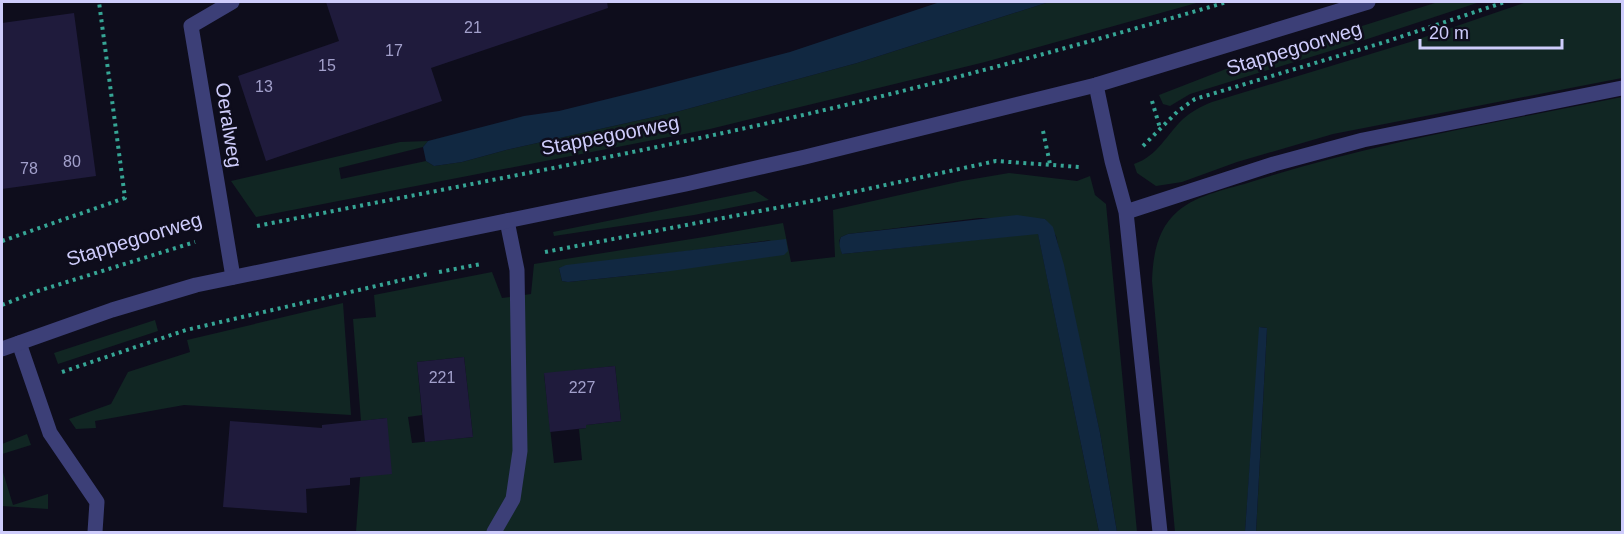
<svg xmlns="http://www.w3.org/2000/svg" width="1624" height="534" font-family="Helvetica,sans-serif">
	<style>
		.green { fill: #112623; fill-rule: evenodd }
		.water { fill: #112841 }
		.building { fill: #1f1b3c }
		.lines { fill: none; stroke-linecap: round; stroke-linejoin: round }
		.path { stroke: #36a595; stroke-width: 4; stroke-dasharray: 3 4.5; stroke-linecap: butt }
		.service { stroke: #3c3f77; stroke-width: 15 }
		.minor { stroke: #3c3f77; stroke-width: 15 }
		.tertiary { stroke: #3c3f77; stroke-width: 15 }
		.labels { text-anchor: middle; stroke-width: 5; stroke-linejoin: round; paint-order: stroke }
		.number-label { font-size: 16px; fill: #a2a0cb }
		.street-label { font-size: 20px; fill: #ceccfb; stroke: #0e0d1c }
	</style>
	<rect width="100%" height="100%" fill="#0e0d1c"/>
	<path class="green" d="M 1049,2 L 1200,2 L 985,62 L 710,129 L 256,217 L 231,181 L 400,142 L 428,141 L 423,147 L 339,168 L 341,179 L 426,161 L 434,166 L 462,162 L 506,150 L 676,112 L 857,63 Z
		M 1438,2 L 1480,2 L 1340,48 L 1190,94 L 1170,106 L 1163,104 L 1159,95 L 1226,69 Z
		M 1527,2 L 1622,2 L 1622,78 L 1333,134 L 1237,162 L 1182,182 L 1156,186 L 1137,173 L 1134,164 C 1158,156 1166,135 1183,119 C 1192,111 1202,106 1212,102 L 1410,42 Z
		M 1622,97 L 1622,532 L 1256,532 L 1267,328 L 1260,327 L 1245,532 L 1175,532 L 1152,281 C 1153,255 1157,229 1178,211 C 1198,194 1229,189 1254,181 C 1374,143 1499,122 1622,97 Z
		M 1009,173 L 1077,181 L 1090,176 L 1095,195 L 1106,204 L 1137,532 L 1117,532 L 1100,433 L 1056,236 L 1045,219 L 979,218 L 848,234 L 841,237 L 839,241 L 842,254 L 1038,233 L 1099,532 L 356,532 L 363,439 L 387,418 L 361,421 L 353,319 L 376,317 L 374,295 L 492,272 L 502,298 L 531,294 L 534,264 L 704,237 L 783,223 L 791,262 L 835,257 L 833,210 L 962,181 ZM 771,240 L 664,272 L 568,282 L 562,281 L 559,268 ZM 464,357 L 473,437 L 412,443 L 408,417 L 422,415 L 417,362 ZM 615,366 L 621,421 L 586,425 L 586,428 L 579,429 L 582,460 L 554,463 L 544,374 Z
		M 755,191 L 769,200 L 694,215 L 554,236 L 553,232 Z
		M 343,303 L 351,415 L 184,405 L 95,421 L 96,428 L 76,429 L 69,419 L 111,404 L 128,372 L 190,352 L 187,340 Z
		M 155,320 L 158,331 L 58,364 L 54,353 Z
		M 27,434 L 31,445 L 2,454 L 2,444 Z
		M 2,469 L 13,505 L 48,494 L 48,509 L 2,506 Z"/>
	<path class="water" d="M 940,2 L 1049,2 L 857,63 L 798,79 L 676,112 L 506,150 L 462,162 L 434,166 L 426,161 L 423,147 L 428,141 L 524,116 L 559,111 L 640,91 L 790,52 Z
		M 1017,215 L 1045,219 L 1053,227 L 1064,265 L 1100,433 L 1117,532 L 1099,532 L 1038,234 L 842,254 C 840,248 838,243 841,237 L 848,234 Z
		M 786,239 L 788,251 L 784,255 L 664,272 L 568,282 L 562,281 L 559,268 L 566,265 Z
		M 1259,327 L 1267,328 L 1256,532 L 1245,532 Z"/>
	<path class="building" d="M 326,2 L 607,2 L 608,8 L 431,68 L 442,101 L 266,161 L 238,76 L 339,41 Z
		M 74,13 L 96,176 L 2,189 L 2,23 Z
		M 464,357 L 473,437 L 425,442 L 417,362 Z
		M 615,366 L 621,421 L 586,425 L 586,428 L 550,432 L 544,373 Z
		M 387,418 L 392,474 L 350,478 L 350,485 L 306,489 L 307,513 L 223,507 L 230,421 L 322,428 L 322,425 Z"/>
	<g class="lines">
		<path class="path" d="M 1152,101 L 1160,128
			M 1043,131 L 1050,164
			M 1143,146 L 1178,111 L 1195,99 L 1385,42 L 1505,2
			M 257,226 C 408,196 559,168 709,136 C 883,99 1056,52 1227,2
			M 2,241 L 125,198 L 99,2
			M 545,252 L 807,202 L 996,161 L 1080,167
			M 439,272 L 481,264
			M 2,305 L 38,291 L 195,242
			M 62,372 L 186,330 L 428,274"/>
		<path class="service" d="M 494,532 L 513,499 L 520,451 L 517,270 L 507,221"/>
		<path class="minor" d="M 232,2 L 191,26 L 233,277
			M 1096,85 L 1112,161 L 1126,212 L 1160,532
			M 1126,212 L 1274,164 L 1363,140 L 1622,88
			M 19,343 L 50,433 L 97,502 L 95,532"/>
		<path class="tertiary" d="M 2,349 L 112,310 L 196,285 L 686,184 L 805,157 L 1096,85 L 1368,2"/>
	</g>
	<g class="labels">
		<g class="number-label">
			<text x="473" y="33">21</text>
			<text x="394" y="56">17</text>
			<text x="327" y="71">15</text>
			<text x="264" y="92">13</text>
			<text x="72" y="167">80</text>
			<text x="29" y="174">78</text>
			<text x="442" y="383">221</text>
			<text x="582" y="393">227</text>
		</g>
		<g class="street-label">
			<text transform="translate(1294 48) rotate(-17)" y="7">Stappegoorweg</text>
			<text transform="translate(229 125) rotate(81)" y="7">Oeralweg</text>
			<text transform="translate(610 135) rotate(-11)" y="7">Stappegoorweg</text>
			<text transform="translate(134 239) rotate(-17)" y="7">Stappegoorweg</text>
		</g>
	</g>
	<rect width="1624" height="534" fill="none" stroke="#ceccfb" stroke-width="6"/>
	<path d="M1420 39v9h142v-9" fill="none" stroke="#ceccfb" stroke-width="3"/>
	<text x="1429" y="39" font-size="18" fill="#ceccfb" stroke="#0e0d1c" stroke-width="4.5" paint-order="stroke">20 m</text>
</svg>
